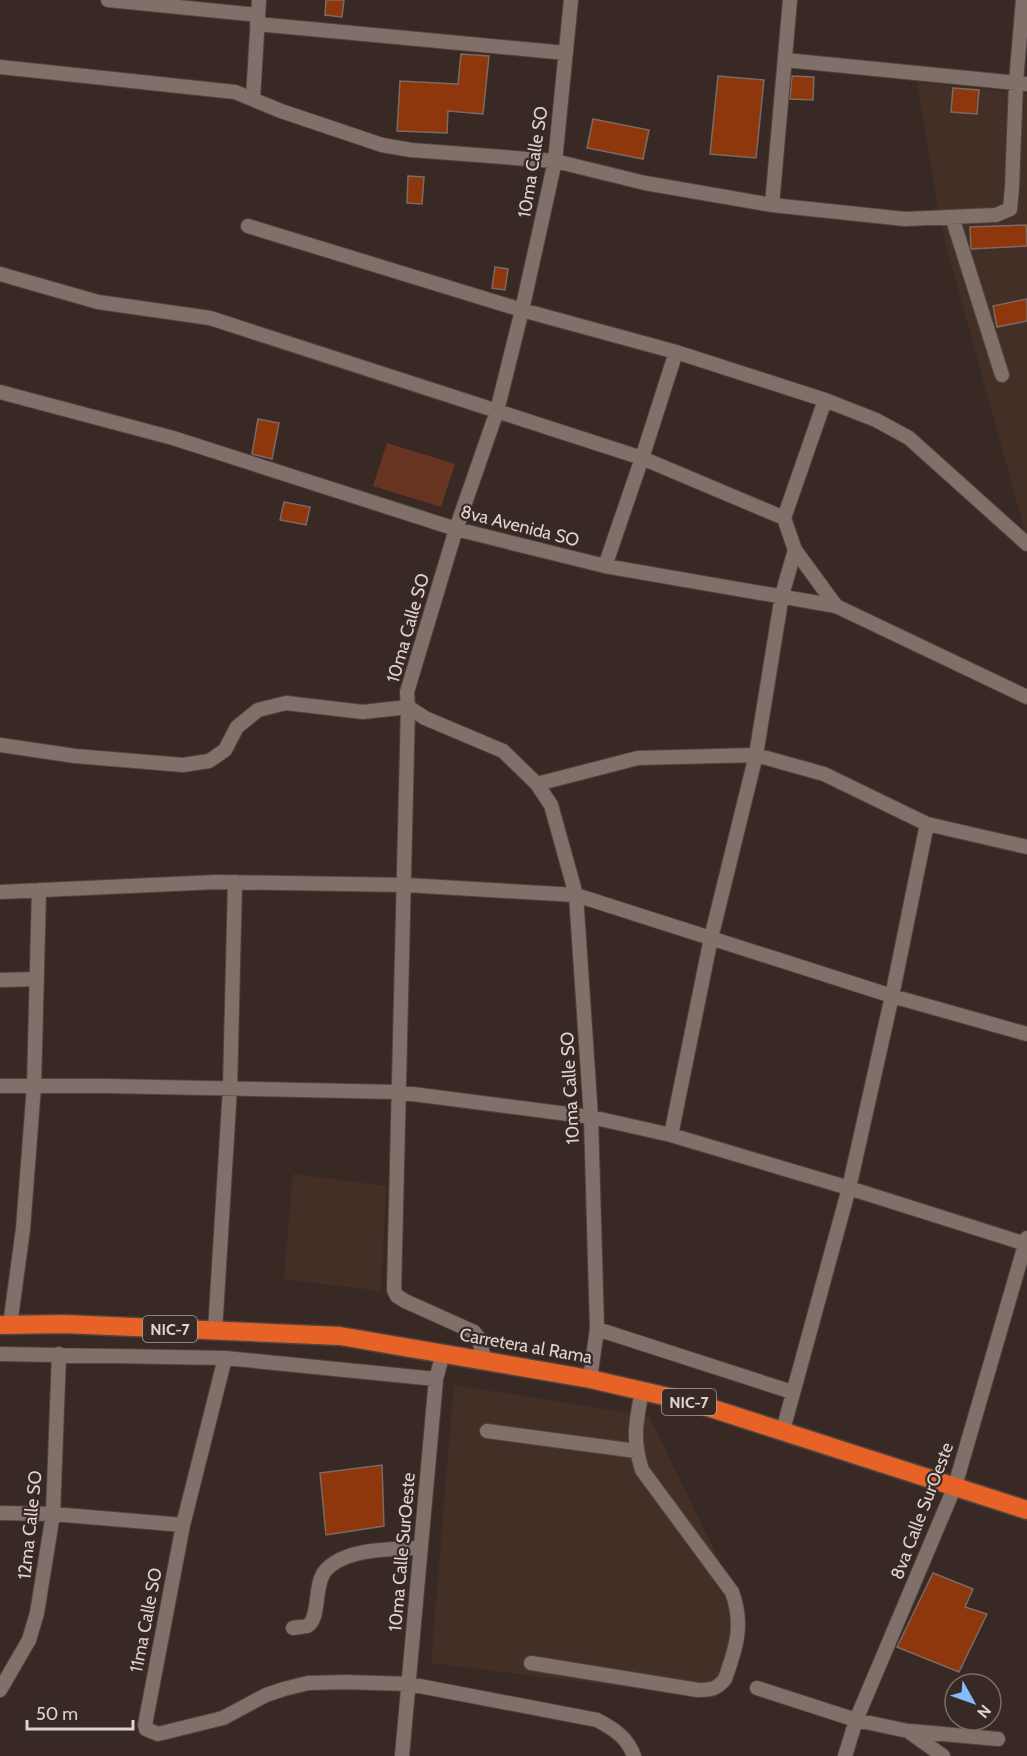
<svg xmlns="http://www.w3.org/2000/svg" width="1027" height="1756" font-family="Cabin,sans-serif">
	<style>
		.built { fill: #442f27 }
		.green { fill: #673522 }
		.building { fill: #8e370d; stroke: #7b6a63; stroke-width: 1.5 }
		.lines { fill: none; stroke-linecap: round; stroke-linejoin: round }
		.minor-casing { stroke: #504440; stroke-width: 16 }
		.highway-casing { stroke: #504440; stroke-width: 21 }
		.minor { stroke: #817069; stroke-width: 14 }
		.highway { stroke: #e76227; stroke-width: 18 }
		.labels { text-anchor: middle; stroke-width: 4.5; stroke-linejoin: round; paint-order: stroke }
		.shield { fill: #382924; stroke: #aca09c; stroke-width: 1.5 }
		.shield-label { font-size: 16px; font-weight: bold; fill: #ddd3d0 }
		.street-label { font-size: 18px; fill: #ddd3d0; stroke: #382924 }
	</style>
	<rect width="100%" height="100%" fill="#382924"/>
	<path class="built" d="M 917,82 L 1027,94 L 1027,539 L 942,230 Z
		M 293,1174 L 386,1186 L 381,1291 L 284,1279 Z
		M 454,1385 L 649,1416 L 740,1603 L 714,1698 L 431,1663 Z"/>
	<path class="green" d="M 387,443 L 455,464 L 441,507 L 373,486 Z"/>
	<path class="building" d="M 326,0 L 344,0 L 342,17 L 325,15 Z
		M 461,54 L 489,56 L 483,114 L 448,111 L 447,133 L 397,131 L 400,81 L 458,84 Z
		M 718,76 L 764,80 L 756,158 L 710,154 Z
		M 792,76 L 814,77 L 813,100 L 790,99 Z
		M 953,88 L 979,90 L 977,114 L 951,112 Z
		M 593,119 L 649,130 L 643,159 L 587,148 Z
		M 408,176 L 424,177 L 422,204 L 407,203 Z
		M 1026,225 L 1027,246 L 971,249 L 970,227 Z
		M 495,267 L 508,269 L 505,290 L 492,288 Z
		M 1027,299 L 1027,321 L 997,327 L 993,306 Z
		M 258,419 L 279,423 L 272,459 L 252,454 Z
		M 284,502 L 310,507 L 306,525 L 280,520 Z
		M 382,1465 L 384,1526 L 326,1535 L 320,1473 Z
		M 933,1573 L 973,1589 L 965,1607 L 987,1614 L 959,1672 L 897,1647 Z"/>
	<g class="lines">
		<defs>
			<path id="minor" d="M 108,0 L 258,15
				M 571,0 L 555,161 L 522,310 L 497,411 L 456,529 L 407,692 L 408,707 L 425,718 L 503,751 L 537,784 L 551,805 L 576,895 L 591,1117 L 597,1329 L 590,1379
				M 257,24 L 566,53
				M 785,60 L 1027,84
				M 0,67 L 235,92 L 281,111 L 382,145 L 411,150 L 555,161 L 645,183 L 772,205 L 905,219 L 996,215 L 1010,209 L 1012,188 L 1016,82 L 1023,0
				M 253,98 L 259,0
				M 772,205 L 790,0
				M 952,217 L 1002,375
				M 248,226 L 522,310 L 676,352 L 825,400 L 876,420 L 909,438 L 1027,544
				M 0,274 L 98,302 L 210,318 L 642,458 L 784,518
				M 0,392 L 173,438 L 456,529 L 605,566 L 836,606 L 1027,697
				M 825,400 L 784,518 L 795,550 L 836,606
				M 605,566 L 642,458 L 676,352
				M 0,745 L 75,756 L 183,765 L 209,761 L 225,750 L 237,727 L 258,710 L 286,703 L 363,712 L 408,707 C 405,902 397,1096 394,1290 L 397,1296 L 405,1301 L 474,1332 L 478,1337 L 485,1361
				M 537,784 L 638,758 L 756,755 L 824,774 L 927,824 L 1027,847
				M 0,892 L 216,882 L 406,885 L 576,895 L 892,996 L 1027,1034
				M 0,980 L 37,979
				M 0,1086 L 107,1086 L 397,1092 L 591,1117 L 671,1135 L 849,1188 L 1026,1244
				M 671,1135 L 711,938 L 756,755 L 782,595 L 795,550
				M 10,1325 L 23,1229 L 34,1086 L 39,890
				M 597,1329 L 792,1392
				M 215,1331 L 230,1088 L 235,882
				M 0,1354 L 225,1358 L 436,1379
				M 225,1358 L 183,1525 L 145,1725 L 146,1729 L 158,1734 L 223,1718 L 266,1695 L 284,1689 L 308,1683 L 345,1682 L 409,1684 L 597,1720 C 614,1729 627,1737 634,1756
				M 783,1430 L 849,1188 L 892,996 L 927,824
				M 487,1431 L 636,1451
				M 0,1513 L 53,1514 L 183,1525
				M 293,1628 C 297,1627 303,1627 307,1626 C 321,1619 313,1583 326,1570 C 346,1548 393,1549 420,1548
				M 531,1663 L 698,1690 C 711,1690 717,1689 725,1679 C 736,1648 744,1625 732,1592 L 642,1470 C 632,1439 636,1422 642,1391
				M 757,1688 L 856,1720 L 908,1731 L 943,1756
				M 0,1690 L 29,1640 L 37,1613 L 53,1514 L 59,1354
				M 910,1731 L 998,1739
				M 402,1756 L 436,1379 L 443,1353
				M 845,1756 L 856,1720 L 955,1486 L 1027,1238"/>
			<path id="highway" d="M 0,1325 L 64,1324 L 340,1336 L 590,1379 L 695,1403 L 1027,1510"/>
		</defs>
		<use href="#minor" class="minor-casing"/>
		<use href="#highway" class="highway-casing"/>
		<use href="#minor" class="minor"/>
		<use href="#highway" class="highway"/>
	</g>
	<g class="labels">
		<g class="shield">
			<rect x="143" y="1316" width="54" height="26" rx="4.5"/>
			<rect x="662" y="1389" width="54" height="26" rx="4.5"/>
		</g>
		<g class="shield-label">
			<text x="170" y="1335">NIC-7</text>
			<text x="689" y="1408">NIC-7</text>
		</g>
		<g class="street-label">
			<text transform="translate(533 162) rotate(-81)" y="6">10ma Calle SO</text>
			<text transform="translate(520 526) rotate(14)" y="6">8va Avenida SO</text>
			<text transform="translate(408 628) rotate(-74)" y="6">10ma Calle SO</text>
			<text transform="translate(570 1088) rotate(-93)" y="6">10ma Calle SO</text>
			<text transform="translate(526 1346) rotate(10)" y="6">Carretera al Rama</text>
			<text transform="translate(922 1511) rotate(-69)" y="6">8va Calle SurOeste</text>
			<text transform="translate(30 1525) rotate(-84)" y="6">12ma Calle SO</text>
			<text transform="translate(402 1552) rotate(-85)" y="6">10ma Calle SurOeste</text>
			<text transform="translate(146 1620) rotate(-79)" y="6">11ma Calle SO</text>
		</g>
	</g>
	<g transform="translate(973 1702) rotate(130)"><circle r="28" fill="#382924" stroke="#7a6d69" stroke-width="1.5"/>
	<path d="M0-4.5L10 22L0 15L-10 22Z" fill="#83bcfb"/>
	<text y="-9" font-size="16" font-weight="bold" text-anchor="middle" fill="#ddd3d0">N</text>
	</g>
	<path d="M27 1720v9h106v-9" fill="none" stroke="#ddd3d0" stroke-width="3"/>
	<text x="36" y="1720" font-size="18" fill="#ddd3d0" stroke="#382924" stroke-width="4.5" paint-order="stroke">50 m</text>
</svg>
